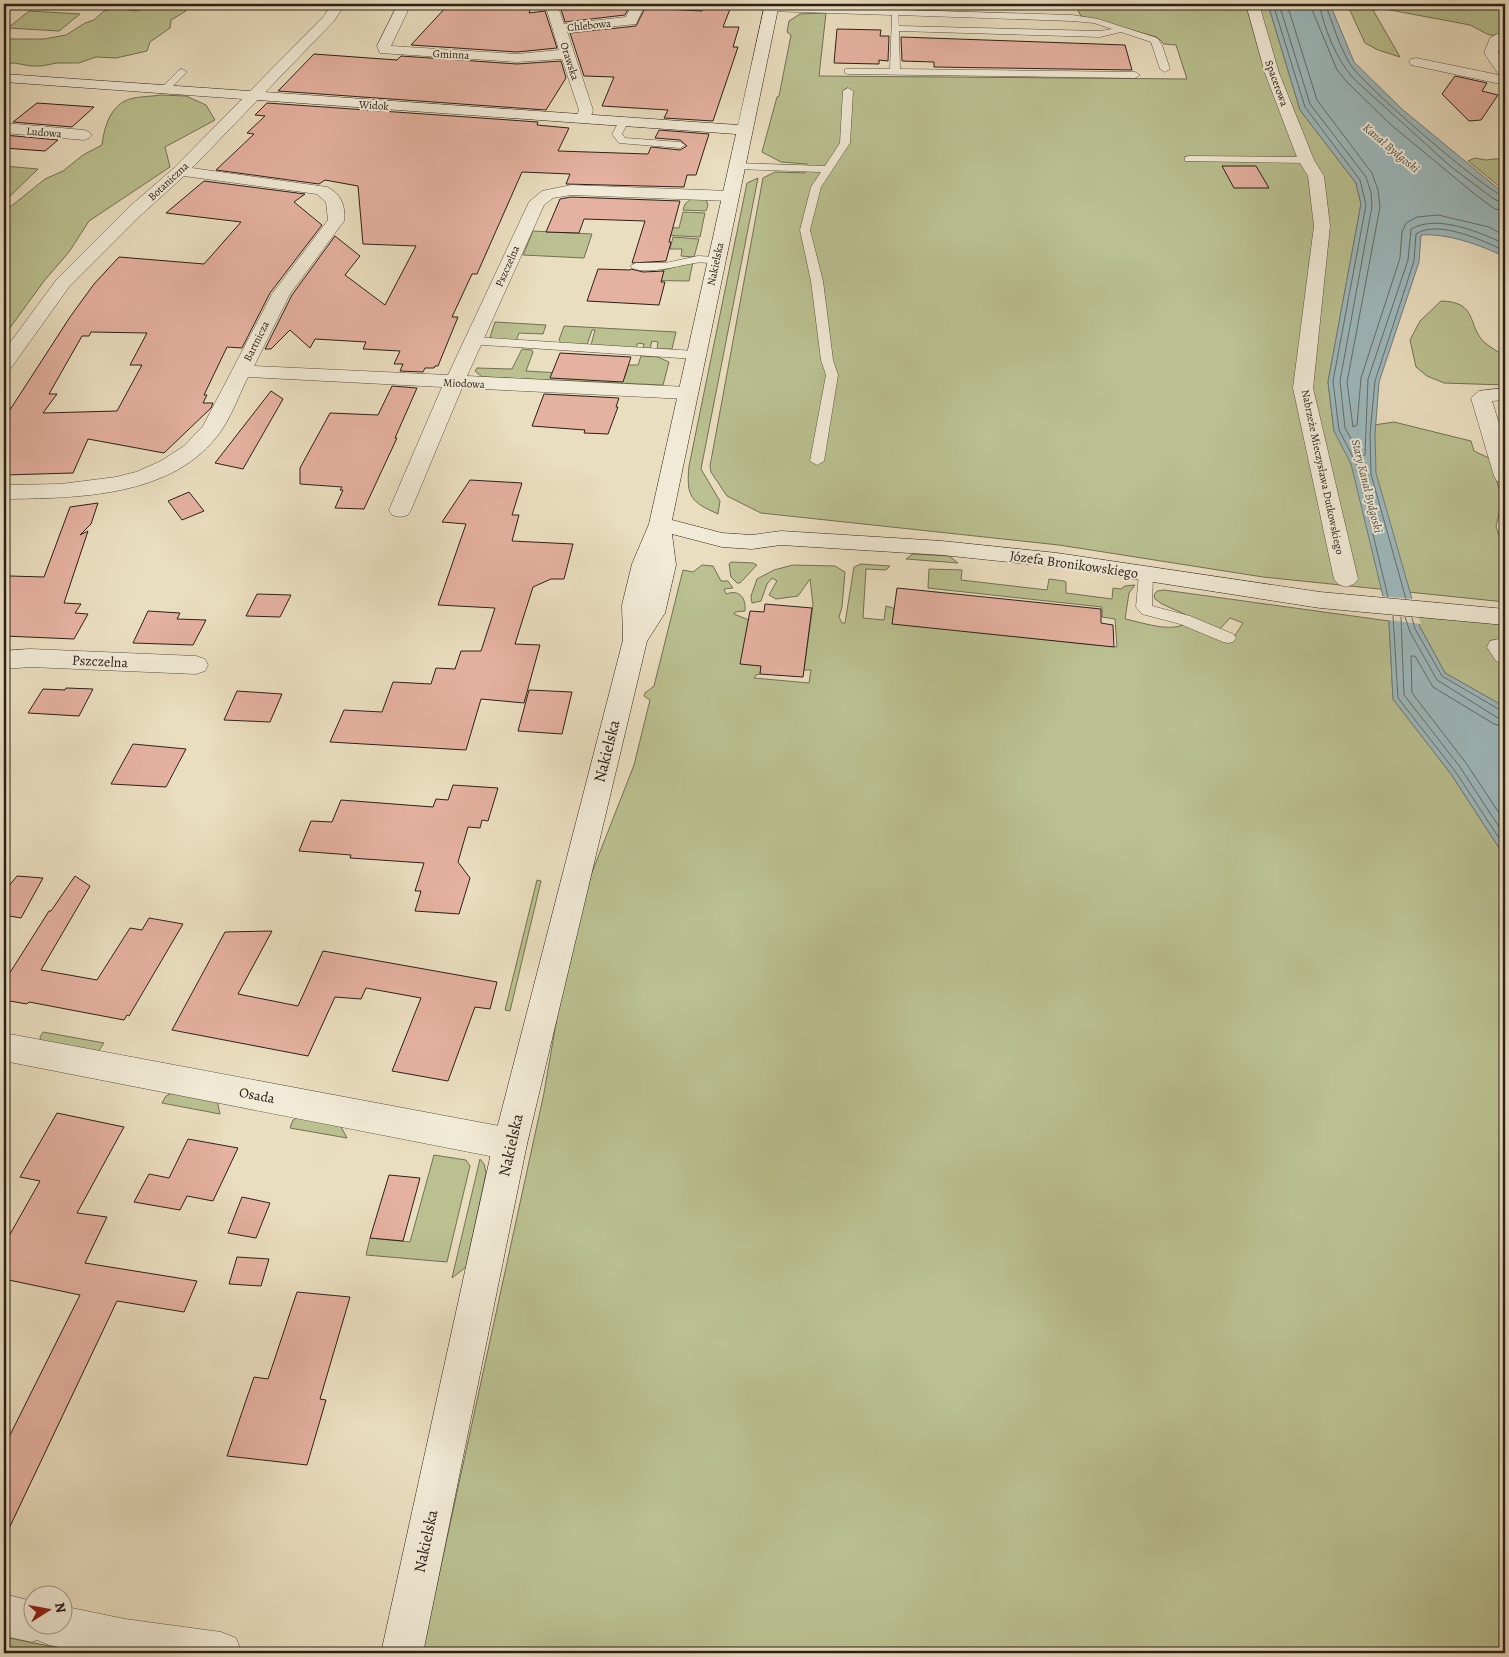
<svg xmlns="http://www.w3.org/2000/svg" width="1509" height="1657" font-family="Alegreya,serif">
	<style>
		.green { fill: #bac090; stroke: #737054; fill-rule: evenodd }
		.water { fill: #9db9bd; stroke: #707c7b }
		.pier { fill: #eadec0 }
		.lines { fill: none; stroke-linecap: round; stroke-linejoin: round }
		.shore { stroke: #646c6a; stroke-width: 1 }
		.building { fill: #e5b1a1; stroke: #2c2018; fill-rule: evenodd }
		.lane-casing { stroke: #5c5042; stroke-width: 1 }
		.street-casing { stroke: #5c5042; stroke-width: 1 }
		.secondary-casing { stroke: #2c2018; stroke-width: 1 }
		.lane { fill: #f1ead6; fill-rule: evenodd }
		.street { fill: #f1ead6; fill-rule: evenodd }
		.secondary { fill: #f1ead6; fill-rule: evenodd }
		.labels { text-anchor: middle; stroke-width: 4; stroke-linejoin: round; paint-order: stroke }
		.far-street-label { font-size: 11px; fill: #2c2018; stroke: #f1ead6 }
		.far-water-label { font-size: 12px; font-style: italic; fill: #4e4e4a; stroke: #f1ead6 }
		.street-label { font-size: 14px; fill: #2c2018; stroke: #f1ead6 }
		.near-street-label { font-size: 16px; fill: #2c2018; stroke: #f1ead6 }
	</style>
	<rect width="100%" height="100%" fill="#eadec0"/>
	<filter id="stains"><feTurbulence type="fractalNoise" baseFrequency=".004" numOctaves="4"/><feColorMatrix values="0 0 0 0 .2 0 0 0 0 .09 0 0 0 0 .02 0 0 0 .5 -.17"/></filter>
	<radialGradient id="worn" r=".72"><stop offset=".6" stop-color="#630" stop-opacity="0"/><stop offset="1" stop-color="#630" stop-opacity=".3"/></radialGradient>
	<path class="green" d="M 154,4 L 181,4 L 185,6 L 186,11 L 171,20 L 170,28 L 150,42 L 147,51 L 116,58 L 96,57 L 79,63 L 57,63 L 41,66 L 31,66 L 14,63 L 4,64 L 4,39 L 44,39 L 66,35 L 85,23 L 94,20 L 104,11 L 114,8 L 137,11 Z
		M 1080,4 L 1268,4 L 1300,110 L 1356,183 L 1361,204 L 1328,382 L 1334,431 L 1394,422 L 1471,441 L 1474,451 L 1489,458 L 1500,491 L 1500,510 L 1496,526 L 1505,556 L 1505,602 L 1263,577 L 1059,545 L 761,513 L 727,496 L 711,472 L 710,466 L 763,178 L 775,172 L 805,173 L 807,164 L 781,162 L 762,152 L 777,97 L 779,96 L 791,35 L 787,32 L 789,21 L 800,14 L 826,13 L 819,76 L 1187,79 L 1176,45 L 1164,44 L 1157,37 L 1081,16 L 1078,11 L 1081,8 Z
		M 1347,4 L 1505,4 L 1505,38 L 1487,34 L 1470,25 L 1385,9 L 1373,10 L 1400,57 L 1378,50 L 1365,43 Z
		M 29,11 L 80,14 L 59,31 L 8,28 Z
		M 160,95 L 186,96 L 206,105 L 215,120 L 165,147 L 170,167 L 89,221 L 69,252 L 44,281 L 4,336 L 4,212 L 45,179 L 63,171 L 83,155 L 102,145 C 104,129 109,109 125,101 C 134,96 150,97 160,95 Z
		M 1475,158 L 1486,160 L 1505,158 L 1505,191 L 1468,161 Z
		M 4,166 L 38,169 L 4,202 Z
		M 758,178 L 701,469 L 720,501 L 718,514 C 691,502 686,497 689,466 L 747,183 Z
		M 691,199 L 706,199 L 708,205 L 706,211 L 683,210 L 685,204 Z
		M 683,212 L 705,213 L 700,237 L 642,234 L 644,226 L 679,228 Z
		M 533,231 L 592,234 L 584,258 L 523,255 Z
		M 673,237 L 699,239 L 694,257 L 681,256 L 682,249 L 670,249 Z
		M 693,262 L 689,281 L 627,280 L 661,276 L 663,270 Z
		M 1441,301 C 1479,302 1466,325 1485,343 C 1491,348 1499,352 1505,356 L 1505,385 L 1444,383 L 1427,376 L 1416,367 L 1410,340 L 1420,321 Z
		M 495,322 L 546,325 L 543,334 L 519,333 L 516,341 L 494,340 L 490,337 Z
		M 564,326 L 676,332 L 672,349 L 657,349 L 658,342 L 652,341 L 650,349 L 643,348 L 644,344 L 638,343 L 636,348 L 591,345 L 595,330 L 592,330 L 587,345 L 562,344 L 559,340 Z
		M 522,349 L 532,350 L 533,352 L 526,371 L 625,377 L 628,365 L 638,365 L 641,356 L 658,357 L 669,362 L 663,385 L 482,377 L 475,371 L 477,368 L 512,369 Z
		M 913,554 L 949,556 L 958,563 L 906,559 Z
		M 731,562 L 753,563 L 757,565 L 740,583 L 737,583 L 731,577 L 729,564 Z
		M 861,564 L 890,566 L 886,570 L 866,569 L 863,618 L 884,620 L 886,606 L 973,632 L 1117,647 L 1115,619 L 1102,617 L 1102,607 L 928,588 L 929,569 L 962,570 L 961,580 L 1047,590 L 1049,579 L 1064,581 L 1066,582 L 1066,593 L 1112,599 L 1113,588 L 1121,589 L 1125,586 L 1135,585 L 1129,593 L 1125,619 C 1146,623 1177,636 1193,618 L 1162,604 L 1155,599 L 1154,595 L 1157,591 L 1164,590 L 1389,621 L 1393,699 L 1451,774 L 1505,857 L 1505,1653 L 422,1653 L 544,1093 L 566,965 L 591,875 L 634,765 L 650,700 L 644,696 L 645,693 L 654,686 L 683,570 L 693,572 L 702,565 L 713,566 L 721,581 L 728,581 L 733,588 L 724,589 L 726,594 C 740,589 746,598 745,611 L 735,612 L 734,614 L 749,620 L 761,666 L 760,674 L 756,675 L 754,678 L 809,683 L 811,670 L 804,670 L 813,604 L 810,579 L 798,596 L 776,599 L 769,595 L 777,581 L 772,578 L 767,584 L 761,601 L 752,603 L 751,596 L 757,579 L 774,570 L 793,565 L 835,566 L 845,572 L 842,607 L 839,617 L 842,623 L 845,623 L 854,567 ZM 1230,618 L 1243,623 L 1230,643 L 1221,640 L 1220,629 Z
		M 1414,609 L 1505,617 L 1505,710 L 1498,703 L 1445,673 L 1420,627 Z
		M 537,880 L 541,881 L 510,1011 L 505,1010 Z
		M 43,1032 L 104,1043 L 98,1052 L 41,1043 L 40,1037 Z
		M 174,1092 L 217,1100 L 220,1114 L 162,1103 L 166,1096 Z
		M 300,1116 L 339,1123 L 347,1138 L 290,1128 L 293,1120 Z
		M 434,1155 L 466,1160 L 470,1166 L 447,1262 L 366,1255 L 370,1238 L 410,1242 Z
		M 480,1159 L 484,1164 L 486,1173 L 466,1267 L 452,1278 Z
		M 4,1637 L 84,1653 L 4,1653 Z"/>
	<path class="water" d="M 1268,4 L 1330,4 L 1354,62 L 1403,110 L 1505,194 L 1505,257 C 1481,245 1447,233 1421,235 L 1419,262 L 1379,382 L 1375,434 L 1376,473 L 1420,627 L 1445,673 L 1498,703 L 1505,710 L 1505,857 L 1451,774 L 1393,699 L 1389,621 L 1351,464 L 1334,431 L 1328,382 L 1361,204 L 1356,183 L 1300,110 Z"/>
	<path class="pier" d="M 1380,596 L 1414,599 L 1421,624 L 1387,620 Z"/>
	<g class="lines">
		<path class="shore" d="M 1273,4 L 1305,107 L 1360,180 L 1366,205 L 1333,381 L 1339,430 L 1356,463 L 1388,597
			M 1279,4 L 1310,104 L 1366,177 L 1371,192 L 1372,206 L 1340,381 L 1345,428 L 1361,457 L 1365,455 L 1368,379 L 1408,260 L 1411,229 C 1438,214 1479,232 1505,244
			M 1287,4 L 1317,100 L 1372,173 L 1378,190 L 1380,207 L 1347,382 L 1353,427 L 1357,425 L 1361,378 L 1400,258 L 1402,232 L 1406,223 L 1417,217 L 1438,215 L 1489,227 L 1505,236
			M 1312,4 L 1313,12 L 1337,70 L 1347,82 L 1390,124 L 1477,196 L 1495,209 L 1505,211
			M 1319,4 C 1325,30 1336,59 1354,79 L 1450,166 L 1494,199 L 1505,204
			M 1325,4 C 1333,23 1339,46 1350,64 C 1361,83 1486,192 1505,197
			M 1406,599 L 1371,474 L 1370,434 L 1375,381 L 1414,261 L 1416,234 C 1438,219 1484,241 1505,251
			M 1393,616 L 1398,698 L 1455,771 L 1505,847
			M 1401,617 L 1404,695 L 1460,767 L 1505,836
			M 1405,617 L 1410,632 L 1437,680 L 1498,718 L 1505,719
			M 1412,618 L 1415,629 L 1442,676 L 1505,713
			M 1505,727 L 1494,724 L 1433,687 L 1415,656 L 1411,656 L 1412,693 L 1466,763 L 1505,822"/>
	</g>
	<path class="building" d="M 601,4 L 622,4 L 621,7 L 629,7 L 625,15 L 565,22 L 561,9 Z
		M 705,4 L 732,4 L 723,27 L 739,27 L 733,47 L 738,47 L 713,121 L 664,118 L 668,110 L 602,106 L 614,77 L 584,76 L 570,33 L 636,26 L 645,8 L 702,11 Z
		M 448,5 L 531,8 L 529,13 L 545,11 L 557,48 L 517,52 L 411,45 Z
		M 837,29 L 881,30 L 880,36 L 889,36 L 888,61 L 879,60 L 879,64 L 834,63 Z
		M 901,37 L 1125,45 L 1132,70 L 934,67 L 934,62 L 902,61 Z
		M 314,54 L 397,60 L 401,56 L 517,64 L 561,61 L 566,78 L 546,110 L 278,91 Z
		M 1455,76 L 1487,83 L 1482,91 L 1498,95 L 1481,120 L 1469,121 L 1442,94 Z
		M 37,103 L 94,107 L 72,127 L 13,122 Z
		M 267,103 L 538,122 L 537,125 L 569,128 L 558,151 L 648,154 L 651,147 L 680,150 L 687,146 L 680,140 L 655,138 L 659,130 L 709,134 L 696,175 L 687,175 L 684,187 L 566,184 L 570,174 L 522,172 L 477,274 L 472,274 L 452,317 L 458,317 L 438,366 L 435,366 L 434,368 L 425,368 L 423,372 L 400,371 L 403,364 L 394,364 L 400,351 L 363,349 L 366,342 L 315,339 L 310,348 L 290,330 L 271,349 L 265,349 L 292,295 L 335,236 L 360,256 L 345,275 L 385,305 L 416,246 L 363,244 L 358,186 L 325,180 L 319,184 L 216,170 L 254,134 L 247,133 L 265,116 L 255,115 Z
		M 4,135 L 58,140 L 45,151 L 4,148 Z
		M 1222,166 L 1256,166 L 1269,188 L 1234,188 Z
		M 204,181 L 305,194 L 294,202 L 322,225 L 270,293 L 242,348 L 227,347 L 204,395 L 207,395 L 203,403 L 213,403 L 211,408 L 164,453 L 88,439 L 73,473 L 4,475 L 4,419 L 70,317 L 94,284 L 119,257 L 204,264 L 241,222 L 166,213 ZM 91,332 L 147,333 L 130,365 L 142,365 L 117,411 L 43,413 L 57,394 L 49,394 L 82,336 L 89,336 Z
		M 571,197 L 680,201 L 669,242 L 671,242 L 666,261 L 632,263 L 645,221 L 584,219 L 579,233 L 546,232 L 560,199 Z
		M 598,269 L 630,270 L 631,269 L 643,272 L 664,271 L 661,282 L 665,282 L 659,305 L 587,301 Z
		M 560,353 L 631,357 L 623,382 L 550,378 Z
		M 392,386 L 417,388 L 395,438 L 397,438 L 364,509 L 335,508 L 343,490 L 340,490 L 342,487 L 300,484 L 300,468 L 330,413 L 378,415 Z
		M 271,391 L 283,399 L 243,469 L 215,463 Z
		M 544,394 L 619,398 L 616,407 L 618,407 L 608,434 L 584,433 L 585,430 L 532,426 Z
		M 470,480 L 522,483 L 512,515 L 519,515 L 512,541 L 573,544 L 564,579 L 551,579 L 533,587 L 515,644 L 540,645 L 524,703 L 481,699 L 466,750 L 330,742 L 344,710 L 382,712 L 393,682 L 431,684 L 436,668 L 455,669 L 461,651 L 481,651 L 495,608 L 438,605 L 466,524 L 442,522 Z
		M 189,492 L 204,511 L 182,520 L 168,501 Z
		M 98,503 L 91,524 L 80,535 L 88,531 L 64,603 L 81,604 L 75,613 L 88,614 L 74,639 L 4,636 L 4,587 L 10,576 L 44,577 L 70,507 Z
		M 897,588 L 1101,609 L 1101,623 L 1113,625 L 1114,647 L 892,624 Z
		M 257,594 L 291,595 L 280,617 L 246,616 Z
		M 765,604 L 812,608 L 803,677 L 760,674 L 761,666 L 740,664 L 750,611 L 764,612 Z
		M 148,611 L 180,613 L 177,619 L 206,620 L 193,645 L 133,643 Z
		M 66,688 L 93,689 L 79,716 L 28,713 L 43,689 L 65,690 Z
		M 529,690 L 572,692 L 562,734 L 518,731 Z
		M 237,691 L 282,694 L 270,722 L 224,720 Z
		M 133,744 L 186,749 L 166,787 L 111,784 Z
		M 453,785 L 498,788 L 488,821 L 482,820 L 480,828 L 468,827 L 458,862 L 470,878 L 459,914 L 415,911 L 421,891 L 415,891 L 424,863 L 350,858 L 351,855 L 299,851 L 311,821 L 332,822 L 341,800 L 433,807 L 436,799 L 448,800 Z
		M 17,876 L 43,878 L 21,918 L 4,915 L 4,892 Z
		M 75,876 L 90,886 L 41,970 L 97,980 L 130,928 L 142,930 L 149,918 L 183,924 L 129,1016 L 127,1015 L 124,1020 L 29,1002 L 27,1004 L 4,1000 L 4,982 L 49,911 L 51,911 Z
		M 272,931 L 238,994 L 298,1006 L 323,951 L 497,982 L 490,1009 L 475,1007 L 448,1081 L 392,1071 L 421,998 L 366,988 L 361,999 L 335,997 L 308,1056 L 172,1030 L 225,932 Z
		M 57,1113 L 124,1127 L 77,1213 L 107,1217 L 85,1263 L 197,1281 L 184,1312 L 117,1301 L 4,1539 L 4,1447 L 80,1295 L 4,1279 L 4,1245 L 40,1181 L 20,1177 Z
		M 188,1139 L 238,1148 L 213,1201 L 187,1196 L 180,1210 L 134,1202 L 149,1174 L 169,1178 Z
		M 389,1175 L 420,1178 L 403,1241 L 370,1238 Z
		M 242,1197 L 270,1203 L 256,1238 L 228,1233 Z
		M 237,1257 L 269,1259 L 261,1286 L 229,1284 Z
		M 297,1292 L 350,1297 L 320,1399 L 326,1400 L 307,1465 L 227,1456 L 254,1377 L 268,1379 Z"/>
	<g class="lines">
		<defs>
			<path id="lane" d="M 771,6 L 1072,15 L 1098,19 L 1157,38 L 1162,45 L 1170,69 L 1165,72 L 1160,69 L 1151,42 L 1121,32 L 1100,37 L 899,31 L 900,69 L 1135,72 L 1140,75 L 1135,78 L 848,74 L 845,73 L 845,69 L 890,69 L 892,15 L 768,11 L 767,9 ZM 898,15 L 1072,21 L 1094,23 L 1112,29 L 1100,31 L 899,26 Z
				M 182,69 L 187,72 L 168,91 L 162,91 L 162,87 L 179,70 Z
				M 848,88 L 853,91 L 850,143 L 821,187 L 810,230 L 823,281 L 833,360 L 838,375 L 824,461 L 817,465 L 810,461 L 826,375 L 821,360 L 811,281 L 800,230 L 811,187 L 821,172 L 736,169 L 731,166 L 736,163 L 825,166 L 840,143 L 843,91 Z
				M 623,119 L 628,122 L 622,134 L 625,138 L 680,142 L 685,145 L 680,148 L 619,143 L 612,134 L 620,120 Z
				M 1189,156 L 1306,157 L 1311,160 L 1306,163 L 1185,161 L 1185,157 Z
				M 698,256 L 716,257 L 722,260 C 715,266 704,261 695,263 C 681,265 641,277 630,266 L 636,263 L 665,263 Z
				M 473,337 L 695,351 L 701,355 L 695,359 L 469,344 L 467,341 Z
				M 1146,569 L 1151,571 L 1153,574 L 1152,606 L 1190,616 L 1233,634 L 1236,638 L 1233,642 L 1228,643 L 1223,642 L 1180,624 L 1142,614 L 1136,607 L 1139,574 L 1141,571 Z"/>
			<path id="street" d="M 332,4 L 345,4 L 334,21 L 192,168 L 327,187 C 341,194 346,206 344,221 L 290,294 L 254,366 L 448,375 L 529,202 L 542,191 L 571,185 L 730,191 L 736,193 L 738,196 L 736,199 L 730,201 L 571,195 L 553,198 L 544,205 L 467,376 L 687,387 L 694,389 L 697,393 L 694,397 L 687,399 L 462,388 L 411,510 L 408,515 L 400,517 L 392,515 L 389,510 L 442,387 L 248,377 C 239,395 232,415 221,431 C 174,498 77,498 4,499 L 4,485 L 61,484 L 116,477 L 136,472 L 161,461 L 184,446 L 203,426 L 272,294 L 328,220 L 326,202 L 317,194 L 184,176 L 141,215 L 69,287 L 11,368 L 4,370 L 4,351 L 57,279 L 129,207 L 174,168 L 324,16 Z
				M 398,4 L 411,4 L 391,46 L 517,54 L 559,50 L 545,4 L 557,4 L 564,24 L 626,17 L 632,4 L 645,4 L 636,24 L 567,31 L 593,110 L 589,122 L 579,122 L 576,119 L 579,110 L 562,59 L 517,62 L 380,53 L 377,46 Z
				M 1246,4 L 1259,4 L 1279,73 L 1314,160 L 1324,176 L 1330,226 L 1313,388 L 1358,579 L 1354,584 L 1346,587 L 1338,584 L 1334,579 L 1293,388 L 1314,226 L 1308,176 L 1298,160 L 1265,73 Z
				M 1497,34 L 1504,38 L 1498,53 L 1505,64 L 1505,85 L 1416,66 L 1411,65 L 1409,62 L 1411,59 L 1416,58 L 1499,75 L 1484,53 L 1490,38 Z
				M 4,123 L 84,130 L 89,132 L 92,135 L 89,138 L 84,140 L 4,133 Z
				M 1505,388 L 1505,400 L 1492,401 L 1505,443 L 1505,483 L 1497,481 L 1494,476 L 1471,398 L 1479,391 Z
				M 1499,639 L 1505,640 L 1505,664 L 1496,661 L 1487,647 L 1490,641 Z
				M 30,649 L 196,656 L 205,659 L 208,665 L 205,671 L 196,674 L 30,667 L 4,669 L 4,651 Z
				M 4,1033 L 510,1128 L 522,1133 L 527,1144 L 522,1155 L 510,1160 L 4,1061 Z
				M 4,1594 L 32,1601 L 32,1624 L 62,1624 L 62,1606 L 125,1619 L 221,1632 L 236,1638 L 242,1653 L 89,1653 L 49,1645 L 37,1640 L 32,1642 L 4,1636 Z"/>
			<path id="secondary" d="M 765,4 L 779,4 L 672,520 L 722,533 L 752,535 L 781,531 L 942,541 L 1057,553 L 1320,592 L 1505,609 L 1505,625 L 1320,608 L 1057,567 L 942,555 L 781,545 L 752,549 L 722,547 L 672,534 L 676,565 L 665,613 L 647,641 L 527,1144 L 423,1653 L 381,1653 L 493,1144 L 623,640 L 622,605 L 632,564 L 649,524 L 736,134 L 4,82 L 4,74 L 738,125 Z"/>
		</defs>
		<use href="#lane" class="lane-casing"/>
		<use href="#street" class="street-casing"/>
		<use href="#secondary" class="secondary-casing"/>
		<use href="#lane" class="lane"/>
		<use href="#street" class="street"/>
		<use href="#secondary" class="secondary"/>
	</g>
	<g class="labels">
		<g class="far-street-label">
			<text transform="translate(589 25) rotate(-6)" y="4">Chlebowa</text>
			<text transform="translate(451 54) rotate(3)" y="4">Gminna</text>
			<text transform="translate(570 61) rotate(72)" y="4">Orawska</text>
			<text transform="translate(1277 83) rotate(70)" y="4">Spacerowa</text>
			<text transform="translate(374 105) rotate(4)" y="4">Widok</text>
			<text transform="translate(44 132) rotate(5)" y="4">Ludowa</text>
			<text transform="translate(168 181) rotate(-43)" y="4">Botaniczna</text>
			<text transform="translate(715 264) rotate(-78)" y="4">Nakielska</text>
			<text transform="translate(507 266) rotate(-66)" y="4">Pszczelna</text>
			<text transform="translate(256 341) rotate(-63)" y="4">Bartnicza</text>
			<text transform="translate(464 383) rotate(3)" y="4">Miodowa</text>
			<text transform="translate(1323 472) rotate(78)" y="4">Nabrzeże Mieczysława Dutkowskiego</text>
		</g>
		<g class="far-water-label">
			<text transform="translate(1391 148) rotate(40)" y="4">Kanał Bydgoski</text>
			<text transform="translate(1367 486) rotate(76)" y="4">Stary Kanał Bydgoski</text>
		</g>
		<g class="street-label">
			<text transform="translate(1074 564) rotate(8)" y="5">Józefa Bronikowskiego</text>
			<text transform="translate(100 661) rotate(3)" y="5">Pszczelna</text>
			<text transform="translate(257 1095) rotate(11)" y="5">Osada</text>
		</g>
		<g class="near-street-label">
			<text transform="translate(606 751) rotate(-76)" y="6">Nakielska</text>
			<text transform="translate(510 1145) rotate(-77)" y="6">Nakielska</text>
			<text transform="translate(425 1541) rotate(-78)" y="6">Nakielska</text>
		</g>
	</g>
	<rect width="1509" height="1657" fill="none" stroke="#eadec0" stroke-width="20"/>
	<rect x="5" y="5" width="1499" height="1647" fill="none" stroke="#2c2018" stroke-width="2.5"/>
	<rect x="10" y="10" width="1489" height="1637" fill="none" stroke="#2c2018"/>
	<g transform="translate(48 1610) rotate(79)"><circle r="24" fill="#f1ead6" stroke="#a2998a"/>
	<path d="M0-4L9 19L0 12L-9 19Z" fill="#8f2418"/>
	<text y="-8" font-size="14" font-weight="bold" text-anchor="middle" fill="#2c2018">N</text>
	</g>
	<rect width="100%" height="100%" filter="url(#stains)"/>
	<rect width="100%" height="100%" fill="url(#worn)"/>
</svg>
